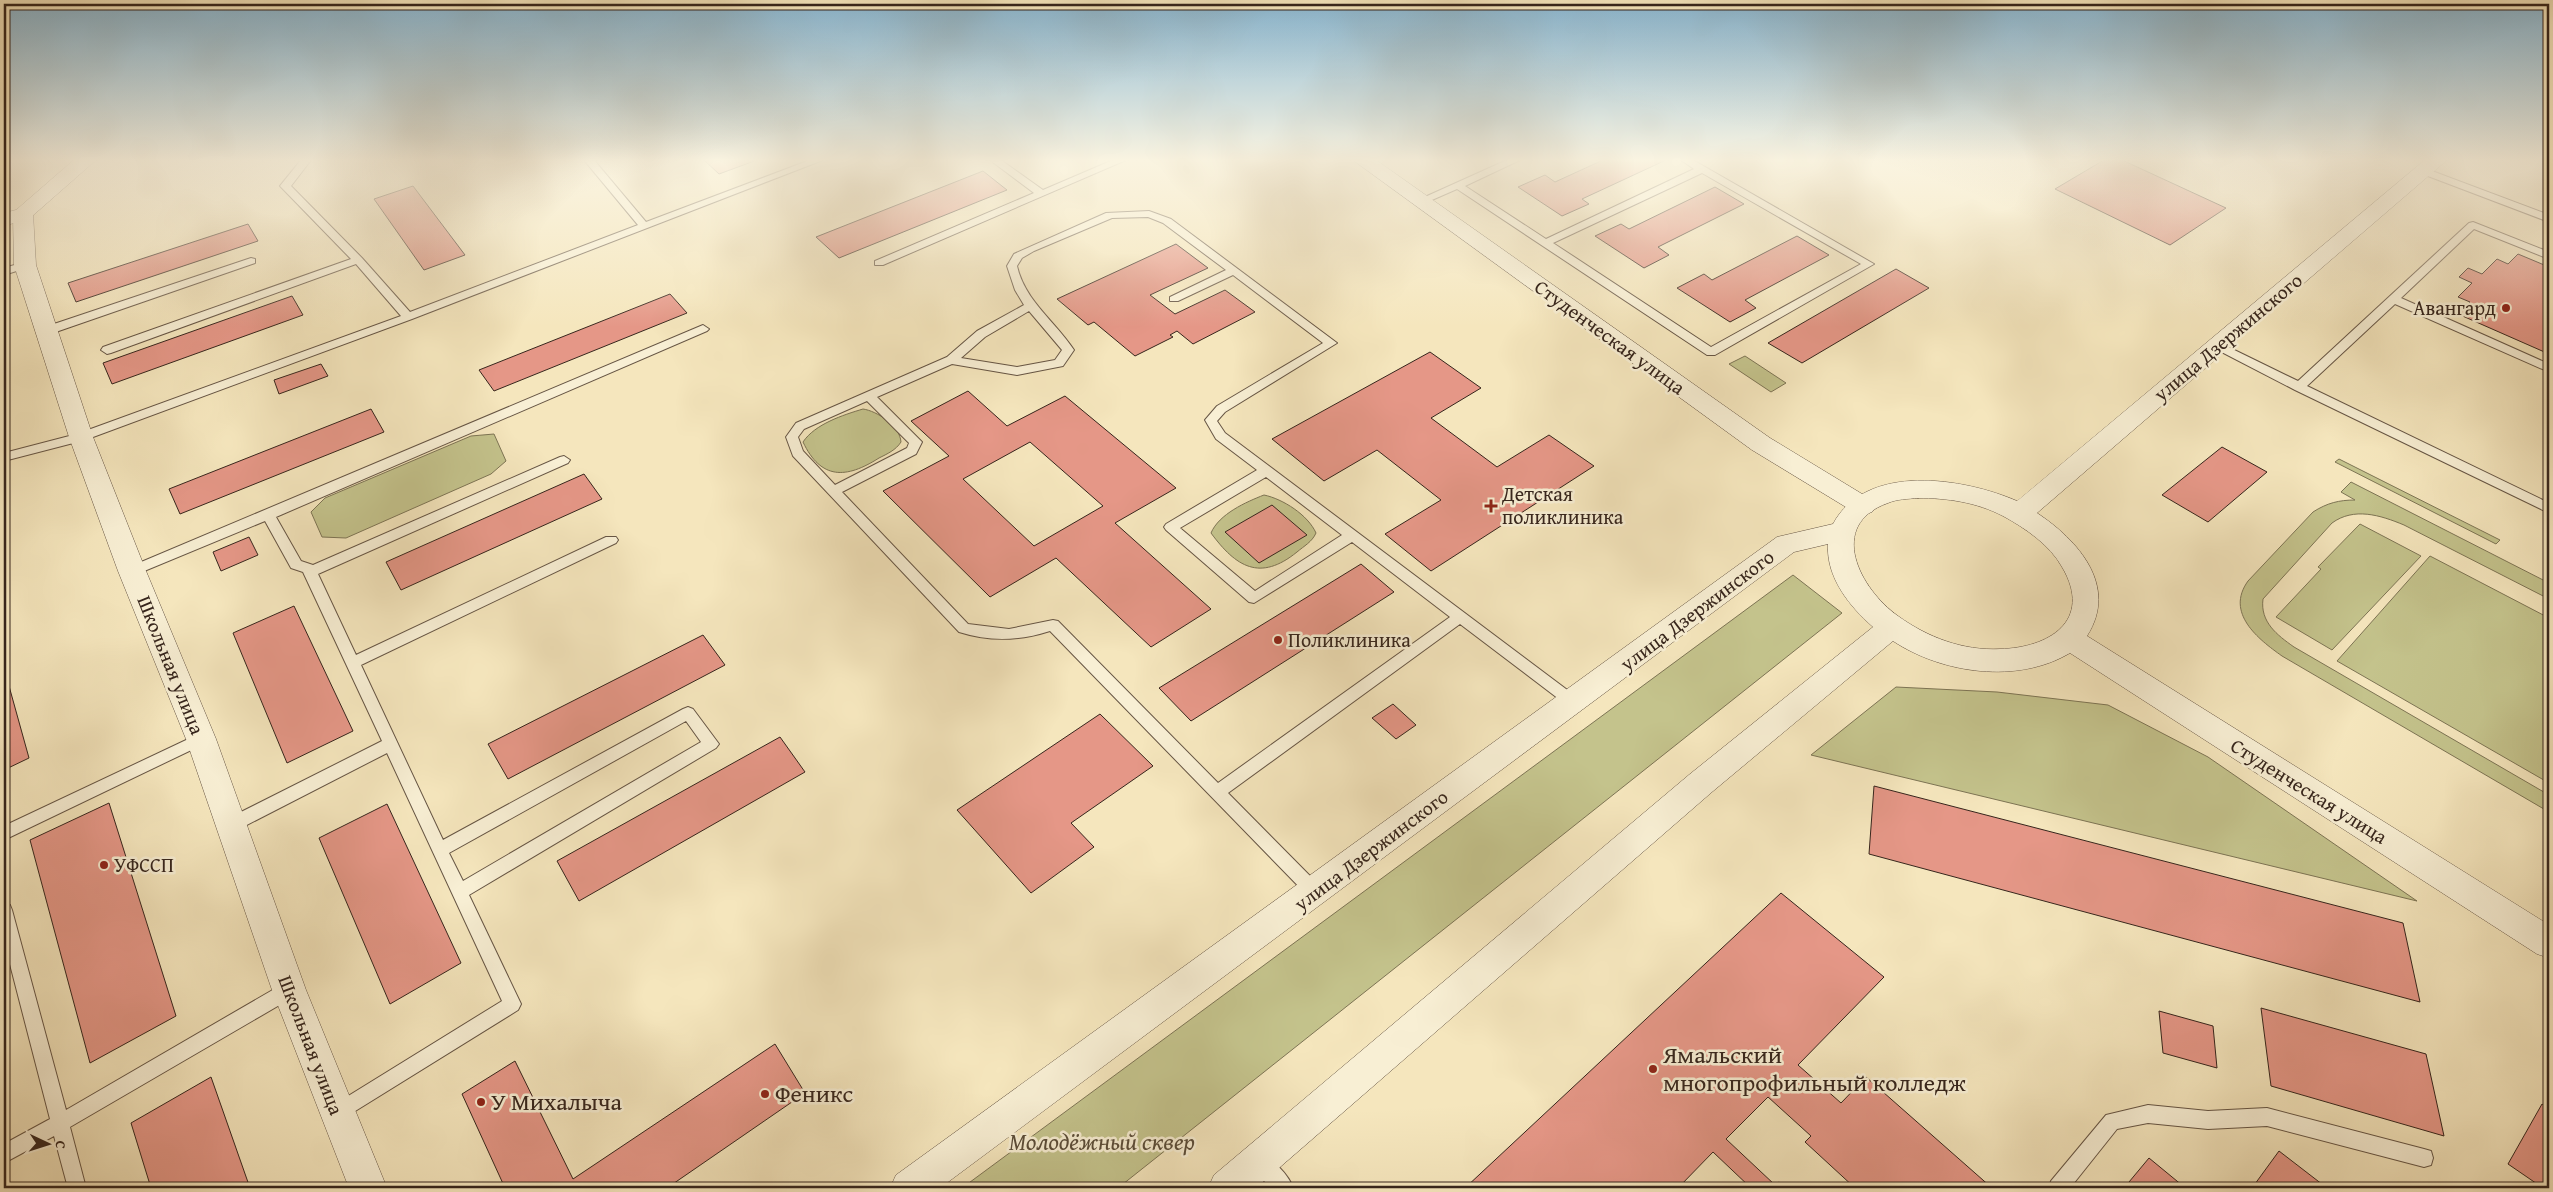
<svg xmlns="http://www.w3.org/2000/svg" width="2553" height="1192" font-family="'Gentium Book Plus',serif">
	<style>
		.green { fill: #c4c38c; stroke: #7d7454 }
		.building { fill: #e59787; stroke: #36251c; fill-rule: evenodd }
		.lines { fill: none; stroke-linecap: round; stroke-linejoin: round }
		.service-casing { stroke: #654; stroke-width: 2 }
		.minor-casing { stroke: #654; stroke-width: 1 }
		.tertiary-casing { stroke: #654; stroke-width: 1 }
		.service { fill: #f8efd4; fill-rule: evenodd }
		.minor { fill: #f8efd4; fill-rule: evenodd }
		.tertiary { fill: #f8efd4; fill-rule: evenodd }
		.poi-dot { fill: #8f2418; stroke: #f8efd4; stroke-width: 2 }
		.labels { text-anchor: middle; stroke-width: 5; stroke-linejoin: round; paint-order: stroke }
		.poi-label { font-size: 20px; fill: #36251c; stroke: #f8efd4; text-anchor: start }
		.street-label { font-size: 20px; fill: #36251c; stroke: #f8efd4 }
		.near-poi-label { font-size: 24px; fill: #36251c; stroke: #f8efd4; text-anchor: start }
		.near-park-label { font-size: 24px; font-style: italic; fill: #5a4c38; stroke: #f8efd4 }
	</style>
	<rect width="100%" height="100%" fill="#f5e6bd"/>
	<filter id="stains"><feTurbulence type="fractalNoise" baseFrequency=".004" numOctaves="4"/><feColorMatrix values="0 0 0 0 .2 0 0 0 0 .09 0 0 0 0 .02 0 0 0 .5 -.17"/></filter>
	<radialGradient id="worn" r=".72"><stop offset=".6" stop-color="#630" stop-opacity="0"/><stop offset="1" stop-color="#630" stop-opacity=".3"/></radialGradient>
	<path class="green" d="M 1745,356 L 1786,383 L 1771,392 L 1729,364 Z
		M 863,409 C 877,411 900,426 901,442 C 896,450 887,454 879,458 C 846,479 821,480 803,442 C 815,424 843,415 863,409 Z
		M 494,434 L 506,461 L 491,474 L 346,538 L 322,537 L 311,512 L 325,498 L 471,436 Z
		M 2339,459 L 2500,540 L 2496,544 L 2335,462 Z
		M 2351,482 L 2549,583 L 2549,599 L 2404,525 C 2380,515 2354,507 2332,523 L 2263,599 C 2260,622 2277,635 2294,647 L 2549,795 L 2549,812 L 2282,656 C 2258,639 2225,613 2248,581 L 2313,512 C 2327,503 2339,500 2355,500 L 2341,492 Z
		M 1264,495 C 1283,499 1308,515 1316,533 C 1312,542 1304,546 1297,552 C 1260,582 1236,567 1211,533 C 1219,514 1246,502 1264,495 Z
		M 2360,524 L 2421,556 L 2332,650 L 2276,617 L 2321,569 L 2318,567 Z
		M 2430,556 L 2549,618 L 2549,783 L 2337,661 Z
		M 1793,575 L 1842,613 L 1118,1188 L 962,1188 Z
		M 1896,687 L 1997,692 L 2108,705 L 2208,757 L 2417,901 L 1811,755 Z"/>
	<path class="building" d="M 704,160 L 757,160 L 719,174 Z
		M 1603,160 L 1666,160 L 1582,199 L 1589,204 L 1562,216 L 1518,187 L 1545,175 L 1555,182 Z
		M 2104,160 L 2122,160 L 2226,208 L 2170,245 L 2055,189 Z
		M 983,171 L 1007,190 L 839,258 L 816,237 Z
		M 413,186 L 465,255 L 424,270 L 374,199 Z
		M 1715,187 L 1744,204 L 1658,247 L 1669,255 L 1644,268 L 1595,236 L 1621,224 L 1629,229 Z
		M 248,224 L 258,241 L 76,302 L 68,283 Z
		M 1797,236 L 1829,255 L 1745,300 L 1756,308 L 1730,322 L 1677,288 L 1704,274 L 1712,280 Z
		M 1176,244 L 1208,268 L 1150,295 L 1175,314 L 1225,290 L 1255,312 L 1193,344 L 1177,331 L 1170,335 L 1173,337 L 1135,356 L 1094,322 L 1088,325 L 1057,299 Z
		M 2518,254 L 2549,267 L 2549,354 L 2458,314 L 2470,302 L 2458,297 L 2472,283 L 2459,277 L 2468,268 L 2482,274 L 2497,259 L 2508,264 Z
		M 1896,269 L 1929,288 L 1802,363 L 1768,343 Z
		M 670,294 L 687,313 L 494,391 L 479,370 Z
		M 292,296 L 303,315 L 112,384 L 103,363 Z
		M 1430,352 L 1481,388 L 1431,418 L 1497,467 L 1549,435 L 1594,466 L 1431,571 L 1385,534 L 1441,500 L 1377,450 L 1324,481 L 1272,439 Z
		M 321,364 L 328,376 L 279,394 L 274,380 Z
		M 968,391 L 1007,426 L 1065,396 L 1176,488 L 1115,523 L 1211,609 L 1151,647 L 1056,558 L 990,597 L 883,491 L 949,456 L 911,421 ZM 1030,442 L 1103,506 L 1034,546 L 963,479 Z
		M 371,409 L 384,432 L 180,514 L 169,489 Z
		M 2222,447 L 2267,472 L 2208,522 L 2162,495 Z
		M 584,474 L 602,499 L 401,590 L 386,562 Z
		M 1272,505 L 1307,535 L 1259,563 L 1225,532 Z
		M 249,537 L 258,555 L 221,571 L 213,552 Z
		M 1361,564 L 1394,592 L 1191,721 L 1159,688 Z
		M 294,606 L 353,731 L 287,763 L 233,633 Z
		M 703,635 L 725,665 L 508,779 L 488,744 Z
		M 4,668 L 29,758 L 4,770 Z
		M 1393,704 L 1416,725 L 1396,739 L 1372,718 Z
		M 1100,714 L 1153,766 L 1071,823 L 1094,847 L 1031,893 L 957,810 Z
		M 780,737 L 805,772 L 579,901 L 557,861 Z
		M 1874,786 L 2403,923 L 2420,1002 L 1869,854 Z
		M 109,803 L 176,1016 L 90,1063 L 30,840 Z
		M 387,804 L 461,963 L 390,1004 L 319,838 Z
		M 1781,893 L 1884,977 L 1798,1065 L 1841,1103 L 1866,1077 L 1992,1188 L 1855,1188 L 1805,1142 L 1811,1136 L 1768,1097 L 1726,1139 L 1775,1185 L 1779,1182 L 1786,1188 L 1751,1188 L 1713,1152 L 1678,1188 L 1465,1188 Z
		M 2261,1008 L 2426,1054 L 2444,1136 L 2271,1086 Z
		M 2159,1011 L 2213,1026 L 2217,1068 L 2163,1053 Z
		M 775,1044 L 805,1093 L 667,1188 L 505,1188 L 462,1094 L 515,1061 L 573,1179 Z
		M 211,1077 L 250,1188 L 151,1188 L 131,1123 Z
		M 2542,1104 L 2549,1109 L 2549,1188 L 2543,1188 L 2508,1164 Z
		M 2279,1151 L 2327,1188 L 2252,1188 Z
		M 2149,1158 L 2183,1186 L 2182,1188 L 2124,1188 Z"/>
	<g class="lines">
		<defs>
			<path id="service" d="M 301,160 L 311,160 L 291,186 L 362,258 L 410,312 L 638,225 L 584,160 L 594,160 L 646,222 L 810,160 L 823,160 L 412,319 L 85,440 L 4,461 L 4,453 L 77,434 L 401,316 L 356,264 L 111,353 L 107,354 L 101,350 L 103,347 L 351,259 L 280,186 Z
				M 990,160 L 1001,160 L 1043,190 L 1113,160 L 1126,160 L 883,265 L 875,265 L 875,261 L 1034,193 Z
				M 1507,160 L 1520,160 L 1465,186 L 1546,239 L 1694,169 L 1681,160 L 1693,160 L 1874,264 L 1715,355 L 1707,355 L 1457,189 L 1425,203 L 1417,203 L 1416,201 ZM 1702,173 L 1861,264 L 1711,347 L 1553,243 Z
				M 2424,168 L 2549,215 L 2549,222 L 2420,173 L 2420,169 Z
				M 1149,211 L 1171,219 L 1337,343 L 1225,412 L 1217,421 L 1225,433 L 1578,698 L 1580,702 L 1578,706 L 1568,706 L 1460,624 L 1228,793 L 1321,887 L 1323,892 L 1321,897 L 1315,899 L 1309,897 L 1050,631 C 1019,641 990,642 959,632 L 793,456 L 786,437 L 796,423 L 947,357 L 977,331 L 1024,305 L 1015,290 L 1007,266 L 1014,254 L 1106,213 ZM 1148,217 L 1163,223 L 1226,270 L 1170,297 L 1170,301 L 1178,301 L 1233,275 L 1323,343 L 1217,406 L 1205,420 L 1216,439 L 1257,470 L 1166,524 L 1164,527 L 1166,530 L 1249,602 L 1254,603 L 1352,542 L 1450,617 L 1218,783 L 1058,621 L 1053,620 L 1009,629 L 968,624 L 842,492 L 916,454 L 922,442 L 877,397 L 952,364 L 1017,375 L 1063,366 L 1074,350 C 1055,321 1025,301 1017,266 L 1022,258 L 1034,251 L 1112,218 ZM 1029,311 L 1062,350 L 1055,360 L 1017,367 L 961,358 L 985,337 ZM 867,401 L 909,443 L 907,448 L 835,485 L 803,451 L 798,437 L 804,429 ZM 1266,477 L 1342,535 L 1255,591 L 1180,528 Z
				M 2473,222 L 2549,252 L 2549,259 L 2474,229 L 2401,298 L 2549,364 L 2549,372 L 2395,304 L 2307,386 L 2549,503 L 2549,513 L 2295,390 L 2210,346 L 2216,342 L 2220,343 L 2298,381 L 2469,223 Z
				M 251,258 L 255,259 L 255,263 L 50,334 L 42,334 L 40,331 L 42,328 Z
				M 25,262 L 30,265 L 29,267 L 4,275 L 4,268 Z
				M 703,325 L 709,329 L 707,331 L 276,517 L 301,561 L 313,565 L 560,457 L 564,456 L 570,460 L 568,463 L 318,574 L 356,655 L 606,537 L 616,537 L 618,540 L 616,543 L 361,665 L 443,840 L 683,709 L 688,707 L 693,709 L 719,744 L 716,748 L 469,895 L 521,1004 L 518,1010 L 344,1118 L 338,1121 L 332,1118 L 329,1112 L 332,1106 L 502,1001 L 387,753 L 237,830 L 231,832 L 225,830 L 223,825 L 225,820 L 382,741 L 303,572 L 291,568 L 265,521 L 137,574 L 132,576 L 125,571 L 127,568 ZM 686,721 L 701,742 L 463,881 L 449,853 Z
				M 201,733 L 206,735 L 208,739 L 206,743 L 4,840 L 4,826 Z
				M 4,903 L 10,905 L 12,910 L 66,1110 L 283,984 L 289,982 L 295,984 L 298,990 L 295,996 L 70,1127 L 86,1188 L 68,1188 L 54,1136 L 4,1163 L 4,1144 L 50,1119 L 4,941 Z
				M 2148,1105 L 2208,1111 L 2267,1108 L 2424,1149 L 2431,1151 L 2433,1158 L 2431,1165 L 2424,1167 L 2267,1126 L 2208,1129 L 2148,1123 L 2117,1129 L 2070,1188 L 2049,1188 L 2051,1181 L 2106,1115 Z
				M 1259,1153 C 1272,1158 1289,1175 1293,1188 L 1271,1188 L 1252,1169 L 1250,1162 L 1252,1155 Z"/>
			<path id="minor" d="M 74,160 L 96,160 L 30,218 L 4,226 L 4,213 L 16,210 Z
				M 1353,160 L 1376,160 L 1770,438 L 1872,500 L 1876,506 L 1872,512 L 1863,515 L 1854,512 L 1752,450 Z"/>
			<path id="tertiary" d="M 2425,160 L 2447,160 L 2037,513 C 2078,540 2119,586 2087,636 L 2549,925 L 2549,958 L 2537,954 L 2070,653 C 2018,684 1943,674 1893,641 L 1712,792 L 1256,1188 L 1208,1188 L 1214,1175 L 1690,774 L 1873,627 C 1849,606 1826,577 1828,544 L 1794,552 L 940,1188 L 890,1188 L 896,1175 L 1777,537 L 1833,524 C 1866,462 1964,478 2017,501 ZM 1918,498 C 1947,498 1976,502 2003,516 C 2025,528 2050,545 2062,567 C 2094,621 2048,648 2000,649 C 1963,651 1927,637 1898,616 C 1860,589 1826,525 1888,503 C 1897,499 1908,499 1918,498 Z
				M 23,208 L 30,210 L 33,214 L 36,265 L 93,437 L 146,571 L 216,739 L 306,990 L 387,1188 L 349,1188 L 272,990 L 186,739 L 118,571 L 69,437 L 14,265 L 13,214 L 16,210 Z"/>
		</defs>
		<use href="#service" class="service-casing"/>
		<use href="#minor" class="minor-casing"/>
		<use href="#tertiary" class="tertiary-casing"/>
		<use href="#service" class="service"/>
		<use href="#minor" class="minor"/>
		<use href="#tertiary" class="tertiary"/>
	</g>
	<linearGradient id="sky" x2="0" y2="1"><stop stop-color="#89b8d4"/><stop offset="0.49" stop-color="#faf4e1"/><stop offset="1" stop-color="#faf4e1" stop-opacity="0"/></linearGradient>
	<rect width="2553" height="327" fill="url(#sky)"/>
	<g class="poi-dot">
		<circle cx="2506" cy="308" r="5"/>
		<path d="M1488.5 498.5h5v5h5v5h-5v5h-5v-5h-5v-5h5z"/>
		<circle cx="1278" cy="640" r="5"/>
		<circle cx="104" cy="865" r="5"/>
		<circle cx="1653" cy="1069" r="5"/>
		<circle cx="765" cy="1094" r="5"/>
		<circle cx="481" cy="1102" r="5"/>
	</g>
	<g class="labels">
		<g class="poi-label">
			<text x="2496" y="315" text-anchor="end">Авангард</text>
			<text x="1502" y="501">Детская<tspan x="1502" dy="23">поликлиника</tspan></text>
			<text x="1288" y="647">Поликлиника</text>
			<text x="114" y="872">УФССП</text>
		</g>
		<g class="street-label">
			<text transform="translate(1610 337) rotate(36)" y="7">Студенческая улица</text>
			<text transform="translate(2228 337) rotate(-40)" y="7">улица Дзержинского</text>
			<text transform="translate(1697 610) rotate(-37)" y="7">улица Дзержинского</text>
			<text transform="translate(171 665) rotate(68)" y="7">Школьная улица</text>
			<text transform="translate(2309 791) rotate(32)" y="7">Студенческая улица</text>
			<text transform="translate(1371 850) rotate(-37)" y="7">улица Дзержинского</text>
			<text transform="translate(311 1045) rotate(69)" y="7">Школьная улица</text>
		</g>
		<g class="near-poi-label">
			<text x="1663" y="1063">Ямальский<tspan x="1663" dy="28">многопрофильный колледж</tspan></text>
			<text x="775" y="1102">Феникс</text>
			<text x="491" y="1110">У Михалыча</text>
		</g>
		<g class="near-park-label">
			<text x="1102" y="1150">Молодёжный сквер</text>
		</g>
	</g>
	<rect width="2553" height="1192" fill="none" stroke="#f5e6bd" stroke-width="20"/>
	<rect x="5" y="5" width="2543" height="1182" fill="none" stroke="#36251c" stroke-width="2.5"/>
	<rect x="10" y="10" width="2533" height="1172" fill="none" stroke="#36251c"/>
	<g transform="translate(48 1144) rotate(94)" stroke="#f8efd4" stroke-width="4" paint-order="stroke">
	<path d="M0-4L9 19L0 12L-9 19Z" fill="#36251c"/>
	<text y="-8" font-size="14" font-weight="bold" text-anchor="middle" fill="#36251c">С</text>
	</g>
	<rect width="100%" height="100%" filter="url(#stains)"/>
	<rect width="100%" height="100%" fill="url(#worn)"/>
</svg>
